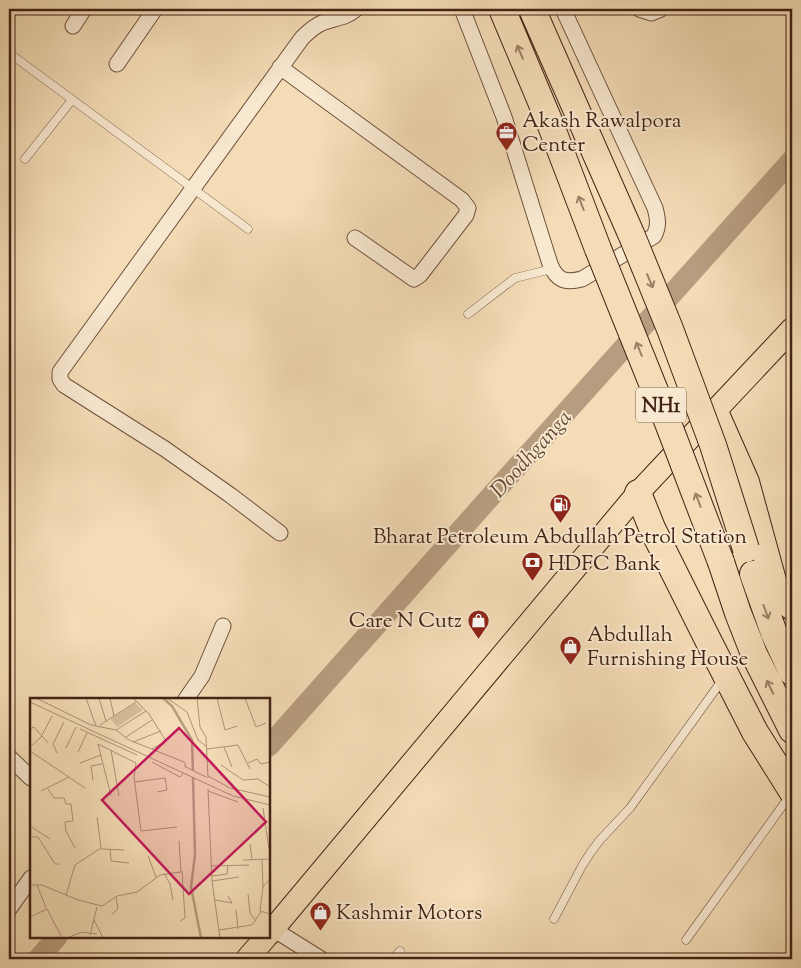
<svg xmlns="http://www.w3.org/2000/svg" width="801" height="968" font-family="'Sorts Mill Goudy',serif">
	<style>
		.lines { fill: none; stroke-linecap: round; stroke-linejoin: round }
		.river { stroke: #b79d7f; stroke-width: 21 }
		.lane-casing { stroke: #6e513c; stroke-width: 9 }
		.street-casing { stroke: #6e513c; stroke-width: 17 }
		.primary-casing { stroke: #422314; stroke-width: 24 }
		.highway-casing { stroke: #422314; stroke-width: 28 }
		.lane { stroke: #f8e8d0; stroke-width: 8 }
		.street { stroke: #f8e8d0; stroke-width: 15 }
		.primary { stroke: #f4dcb6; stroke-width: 22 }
		.highway { stroke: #f4dcb6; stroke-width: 26 }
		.highway-bridge-casing { stroke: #422314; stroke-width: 28; stroke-linecap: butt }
		.highway-bridge { stroke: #f4dcb6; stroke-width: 26 }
		.oneway { stroke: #9b8065 }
		.labels { text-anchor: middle; stroke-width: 4; stroke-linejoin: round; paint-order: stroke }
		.shield { fill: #f8e8d0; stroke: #795e4c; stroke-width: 1 }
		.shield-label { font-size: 20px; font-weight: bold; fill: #422314 }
		.poi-label { font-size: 21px; fill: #422314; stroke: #f8e8d0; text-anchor: start }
		.water-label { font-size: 22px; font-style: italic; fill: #654834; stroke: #f8e8d0 }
		.inset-river { fill: none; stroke: #b79d7f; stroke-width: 2.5 }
		.inset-road { fill: none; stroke: #ad9275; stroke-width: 1 }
		.view { fill: #c2185b; fill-opacity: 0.15; stroke: #c2185b; stroke-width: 2.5 }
		.inset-edge { fill: none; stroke: #422314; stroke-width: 2.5 }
	</style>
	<rect width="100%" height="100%" fill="#f4dcb6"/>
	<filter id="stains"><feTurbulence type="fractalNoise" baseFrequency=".004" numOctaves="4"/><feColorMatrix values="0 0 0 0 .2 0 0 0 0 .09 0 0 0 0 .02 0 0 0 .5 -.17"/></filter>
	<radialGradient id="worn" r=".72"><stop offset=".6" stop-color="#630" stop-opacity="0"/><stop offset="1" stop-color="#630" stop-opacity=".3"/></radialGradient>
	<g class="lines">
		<path class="river" d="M 269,746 L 507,478 L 792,160
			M 38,959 L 57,937"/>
		<defs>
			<path id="lane" d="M 9,53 L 248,229
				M 25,159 L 72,100
				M 468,314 L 515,278 L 552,269
				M 554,919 L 582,866 L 591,852 L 600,840 L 630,808 L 723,679
				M 686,940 L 791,794
				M 393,959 L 400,951"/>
			<path id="street" d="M 462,9 L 504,117 L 550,264 C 557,281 565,283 582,279 L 654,236 C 659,226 658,219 655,208 L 563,9
				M 639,9 L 651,13 L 661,9
				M 73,26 L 84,9
				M 117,64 L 155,9
				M 280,67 L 462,200 L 468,208 L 466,215 L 420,275 L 414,279 L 355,238
				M 280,533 L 230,495 L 165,449 L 64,385 L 60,379 L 60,372 L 302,38 C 308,32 314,26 322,23 C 334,18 346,18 356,9
				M 186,699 L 202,676 L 223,626
				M 9,757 L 31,778
				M 9,909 L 31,878
				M 273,929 L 321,959"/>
			<path id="primary" d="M 269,934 L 638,493 L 792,329
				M 247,959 L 266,937"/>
			<path id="highway" d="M 502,9 L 550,123 L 598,249
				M 532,9 L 632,236
				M 715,412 L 746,482 L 775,588 L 778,595 L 792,607
				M 638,493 L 652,528 L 711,646 L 755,732 L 792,791
				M 721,562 L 738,613 L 754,654 L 792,730
				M 753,574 L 774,633 L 792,672"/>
		</defs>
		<use href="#lane" class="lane-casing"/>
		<use href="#street" class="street-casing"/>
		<use href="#primary" class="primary-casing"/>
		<use href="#highway" class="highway-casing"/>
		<use href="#lane" class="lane"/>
		<use href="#street" class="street"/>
		<use href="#primary" class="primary"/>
		<use href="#highway" class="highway"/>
		<defs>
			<path id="highway-bridge" d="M 632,236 L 670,329 L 713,445 L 746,549
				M 598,249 L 668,423 L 721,562"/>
		</defs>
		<use href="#highway-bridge" class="highway-bridge-casing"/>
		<use href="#highway-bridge" class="highway-bridge"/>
	</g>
	<defs><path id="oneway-shaft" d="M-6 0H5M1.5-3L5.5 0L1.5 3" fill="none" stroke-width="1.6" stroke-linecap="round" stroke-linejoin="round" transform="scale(1.25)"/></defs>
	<g class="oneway">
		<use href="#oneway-shaft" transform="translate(520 52) rotate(-113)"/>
		<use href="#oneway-shaft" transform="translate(581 203) rotate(-111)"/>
		<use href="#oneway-shaft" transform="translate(650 281) rotate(67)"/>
		<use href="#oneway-shaft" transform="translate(639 349) rotate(-112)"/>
		<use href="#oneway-shaft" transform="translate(698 500) rotate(-111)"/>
		<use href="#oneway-shaft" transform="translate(766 612) rotate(70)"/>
		<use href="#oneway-shaft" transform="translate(770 687) rotate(-116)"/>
	</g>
	<defs>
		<symbol id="office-pin" viewBox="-11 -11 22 30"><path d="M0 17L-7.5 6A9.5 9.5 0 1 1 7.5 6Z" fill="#8f2418" stroke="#f8e8d0"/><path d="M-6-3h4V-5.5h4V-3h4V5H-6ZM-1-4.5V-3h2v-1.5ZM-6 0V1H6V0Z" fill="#fff"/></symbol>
		<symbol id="fuel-pin" viewBox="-11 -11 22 30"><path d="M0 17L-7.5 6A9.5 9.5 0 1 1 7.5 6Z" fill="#8f2418" stroke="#f8e8d0"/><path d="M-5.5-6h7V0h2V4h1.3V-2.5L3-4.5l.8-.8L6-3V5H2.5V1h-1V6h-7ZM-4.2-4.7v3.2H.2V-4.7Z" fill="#fff"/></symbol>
		<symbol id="bank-pin" viewBox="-11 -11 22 30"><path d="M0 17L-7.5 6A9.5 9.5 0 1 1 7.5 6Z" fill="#8f2418" stroke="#f8e8d0"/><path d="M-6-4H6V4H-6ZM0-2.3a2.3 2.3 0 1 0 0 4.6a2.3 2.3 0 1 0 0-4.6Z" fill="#fff"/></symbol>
		<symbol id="shop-pin" viewBox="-11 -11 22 30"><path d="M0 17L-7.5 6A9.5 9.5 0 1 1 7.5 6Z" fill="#8f2418" stroke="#f8e8d0"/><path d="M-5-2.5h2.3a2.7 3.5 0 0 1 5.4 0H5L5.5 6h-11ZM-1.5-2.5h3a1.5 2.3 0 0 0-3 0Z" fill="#fff"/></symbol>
	</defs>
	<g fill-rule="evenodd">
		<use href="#office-pin" x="494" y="120" width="25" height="34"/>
		<use href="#fuel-pin" x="548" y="492" width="25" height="34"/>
		<use href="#bank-pin" x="520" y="550" width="25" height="34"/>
		<use href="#shop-pin" x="466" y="608" width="25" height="34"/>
		<use href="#shop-pin" x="558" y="634" width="25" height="34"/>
		<use href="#shop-pin" x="308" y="900" width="25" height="34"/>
	</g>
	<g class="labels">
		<rect class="shield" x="636" y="387.5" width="50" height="35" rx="4"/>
		<g class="shield-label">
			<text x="661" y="412">NH1</text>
		</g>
		<g class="poi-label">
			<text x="522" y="127">Akash Rawalpora<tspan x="522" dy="24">Center</tspan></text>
			<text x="560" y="543" text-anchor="middle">Bharat Petroleum Abdullah Petrol Station</text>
			<text x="548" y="570">HDFC Bank</text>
			<text x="462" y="627" text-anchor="end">Care N Cutz</text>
			<text x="587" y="641">Abdullah<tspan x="587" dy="24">Furnishing House</tspan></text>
			<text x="336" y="919">Kashmir Motors</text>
		</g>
		<g class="water-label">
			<text transform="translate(530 453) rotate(-48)" y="8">Doodhganga</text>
		</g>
	</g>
	<g transform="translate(30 698)">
		<rect width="240" height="240" fill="#f4dcb6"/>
		<path d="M 105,5 L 113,12 L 87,29 L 81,21 Z" fill="#d6bd9a"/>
		<path class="inset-river" d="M 133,0 L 142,8 L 162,42 L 163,73M 163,79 L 165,157 L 161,189 L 171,240"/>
		<path class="inset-road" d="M 6,0 L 61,27 L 86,32 L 99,42 L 154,64 L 156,68M 56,0 L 66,28M 69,0 L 76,23M 80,0 L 84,18M 103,0 L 119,16 L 136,43 L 122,51M 137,0 L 157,14 L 168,42 L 177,49M 167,0 L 170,29 L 176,39 L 178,80M 187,0 L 195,32 L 207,28M 215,0 L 226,29 L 236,25M 0,4 L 203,98 L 240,107M 70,27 L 106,4M 0,31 L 4,29 L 18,45M 50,31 L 107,57M 86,32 L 116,13M 12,37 L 22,18M 96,39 L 122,22M 103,44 L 131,33M 68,46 L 106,65 L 104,79 L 111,133 L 147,129M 68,46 L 81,98M 0,49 L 12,38M 194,49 L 202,69M 36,50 L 46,29M 177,51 L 208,47 L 220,71M 81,52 L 89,98M 0,53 L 55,90M 48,54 L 57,35M 27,55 L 23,46 L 34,24M 122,64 L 150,79 L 154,75M 50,65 L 71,57M 218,65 L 227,61 L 231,66 L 240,64M 191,67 L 213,82 L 228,81 L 240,89M 154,68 L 176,79M 178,78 L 200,90 L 240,99M 63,82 L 61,68 L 72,66M 105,84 L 135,80 L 137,92 L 127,94M 18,91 L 24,100 L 34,100 L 36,106 L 41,106 L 43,123 L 35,124 L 36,133 L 45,150M 178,91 L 182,183 L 190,240M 11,93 L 39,79M 178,93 L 208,104M 233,110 L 239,151M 0,128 L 20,141M 0,139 L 8,139 L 25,166 L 29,166M 220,146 L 222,161M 71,151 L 94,152M 80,151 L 81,163 L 99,165M 118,158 L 126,179M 232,161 L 233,189M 213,162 L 240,161M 182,168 L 219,167M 134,175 L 140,186 L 143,202M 182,178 L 197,176 L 198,167M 240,181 L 233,189 L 230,213 L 240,216M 182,183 L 209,179M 0,187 L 12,187 L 48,202 L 72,208 L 87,198 L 107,194 L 130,177 L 151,174 L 149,143M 7,187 L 16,210M 218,196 L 220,215 L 226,223M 36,197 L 45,167 L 71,150 L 67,119M 185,202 L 202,205 L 198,198M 206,212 L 208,231M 82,216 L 88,211 L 86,199M 0,219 L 17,211 L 32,240M 64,222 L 73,240M 150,223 L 155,220 L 152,173M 189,232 L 222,227 L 231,214M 60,237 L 67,209M 37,240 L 52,234 L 67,236"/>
		<path class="view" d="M 149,30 L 236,124 L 159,196 L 72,102 Z"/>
		<rect width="240" height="240" class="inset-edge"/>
	</g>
	<rect width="801" height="968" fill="none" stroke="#f4dcb6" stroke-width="30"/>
	<rect x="10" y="10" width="781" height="948" fill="none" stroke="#422314" stroke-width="2.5"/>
	<rect x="15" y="15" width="771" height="938" fill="none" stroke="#422314"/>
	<rect width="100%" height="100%" filter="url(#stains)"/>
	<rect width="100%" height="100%" fill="url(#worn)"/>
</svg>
